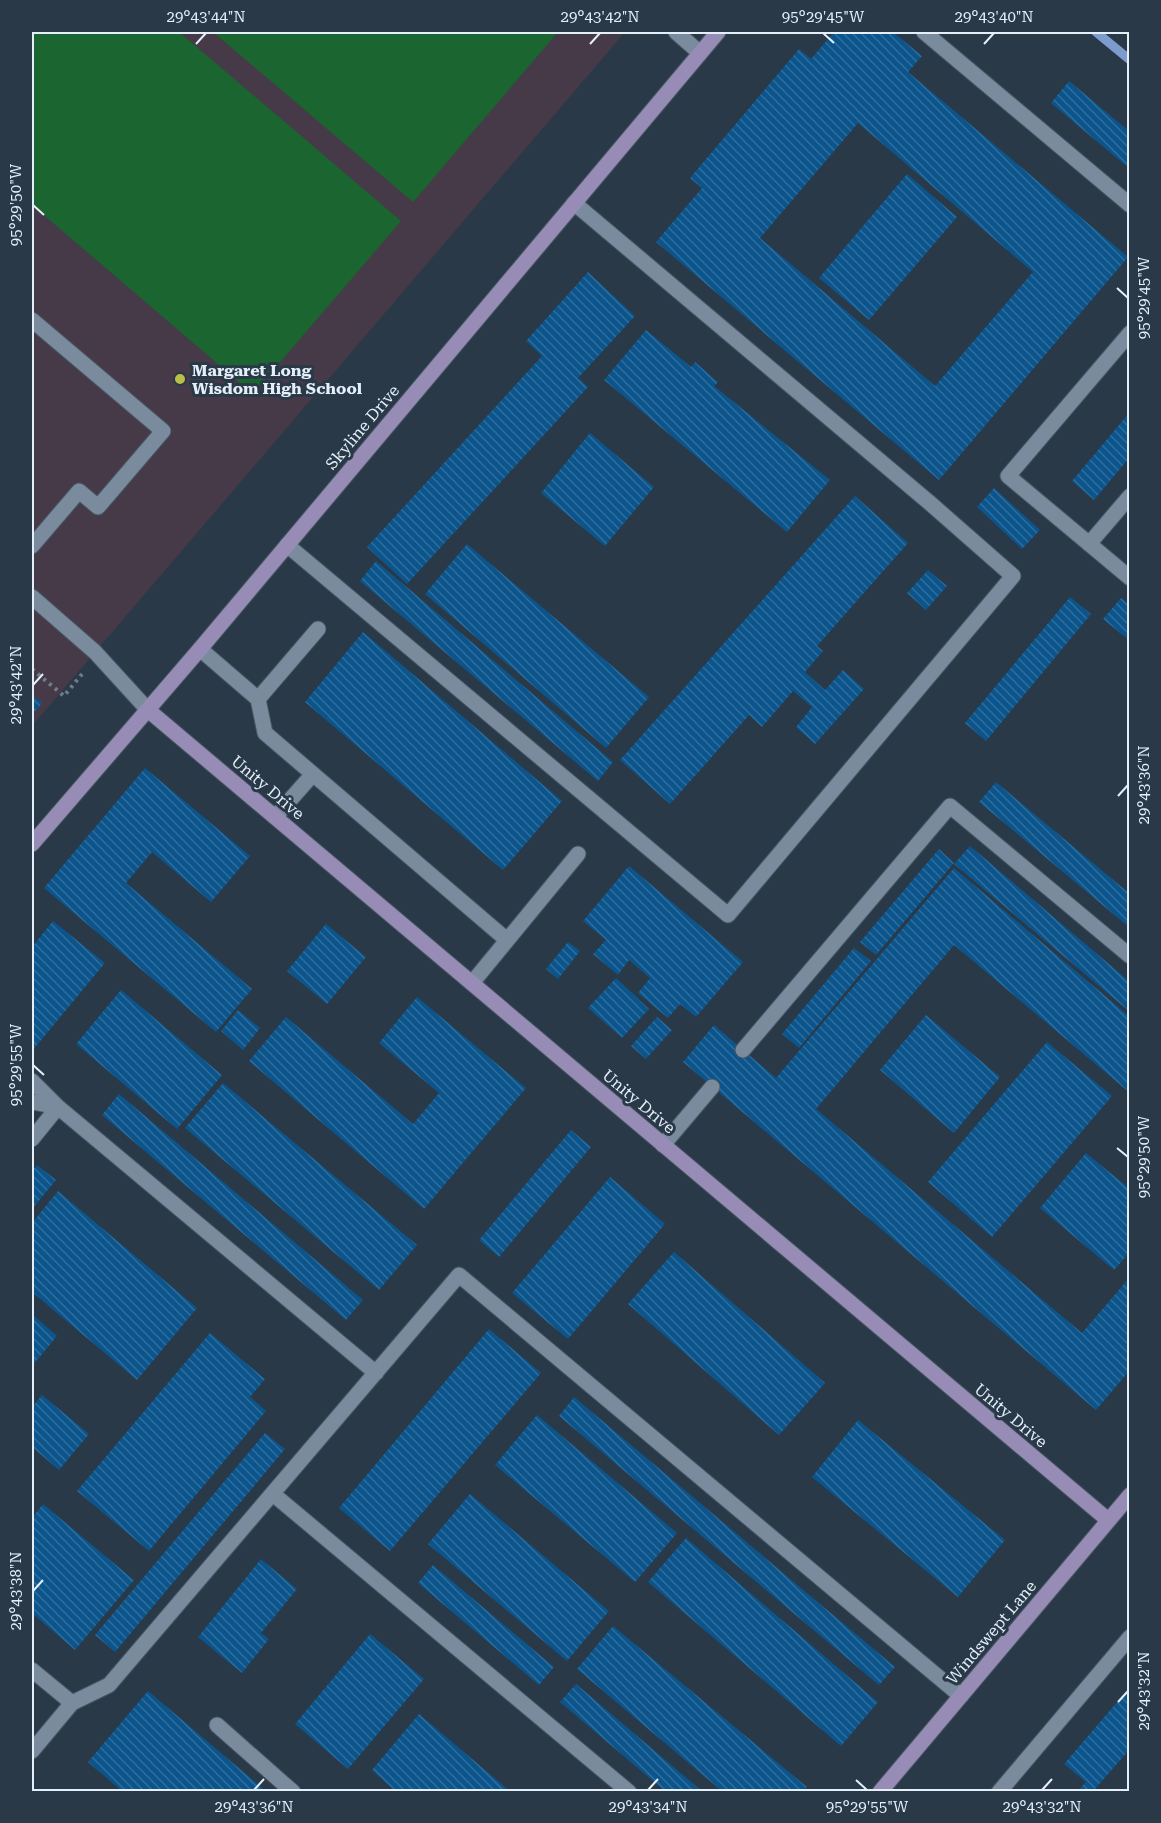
<svg xmlns="http://www.w3.org/2000/svg" width="1161" height="1823" font-family="'Roboto Serif',serif">
	<style>
		.education { fill: #463a49 }
		.garden { fill: #1a6530 }
		.lines { fill: none; stroke-linecap: round; stroke-linejoin: round }
		.stream { stroke: #7d9bcc; stroke-width: 9 }
		.building { fill: url(#building-back-hatch); fill-rule: evenodd }
		.lane-casing { stroke: #485663; stroke-width: 17 }
		.secondary-casing { stroke: #485663; stroke-width: 17 }
		.path { stroke: #6f7c89; stroke-width: 4; stroke-dasharray: 3 4.5; stroke-linecap: butt }
		.lane { stroke: #798b9d; stroke-width: 15 }
		.secondary { stroke: #978cb5; stroke-width: 15 }
		.ticks { fill: none; stroke: #e5eff9; stroke-width: 2 }
		.poi-dot { fill: #bac045; stroke: #293948; stroke-width: 2 }
		.labels { text-anchor: middle; stroke-width: 6; stroke-linejoin: round; paint-order: stroke }
		.poi-label { font-size: 16px; font-weight: bold; fill: #e5eff9; stroke: #293948; text-anchor: start }
		.street-label { font-size: 16px; fill: #e5eff9; stroke: #293948 }
		.neatline { fill: none; stroke: #e5eff9; stroke-width: 2 }
		.ticks-label { font-size: 15px; text-anchor: middle; fill: #e5eff9 }
	</style>
	<defs>
		<pattern id="building-back-hatch" width="6" height="6" patternUnits="userSpaceOnUse" patternTransform="scale(1.5)"><rect width="6" height="6" fill="#0b558c"/><path d="M-1 5l2 2M0 0l6 6M5-1l2 2" fill="none" stroke="#2e6e9d"/></pattern>
	</defs>
	<rect width="100%" height="100%" fill="#293948"/>
	<path class="education" d="M 32,32 L 625,32 L 32,726 Z"/>
	<path class="garden" d="M 32,32 L 179,32 L 401,221 L 253,394 L 32,205 Z
		M 213,32 L 558,32 L 413,202 Z"/>
	<g class="lines">
		<path class="stream" d="M 1096,32 L 1130,60"/>
	</g>
	<path class="building" d="M 834,32 L 893,32 L 922,56 L 908,72 L 1128,257 L 939,480 L 656,242 L 702,188 L 690,178 L 799,49 L 811,59 ZM 858,123 L 1033,272 L 935,386 L 760,238 Z
		M 1069,81 L 1130,132 L 1130,169 L 1051,103 Z
		M 907,174 L 957,217 L 869,320 L 819,278 Z
		M 588,272 L 635,316 L 578,378 L 588,387 L 407,584 L 367,547 L 542,356 L 526,341 Z
		M 646,330 L 691,367 L 695,362 L 718,382 L 714,386 L 830,480 L 787,532 L 604,380 Z
		M 1130,412 L 1130,457 L 1094,500 L 1072,481 Z
		M 590,433 L 654,487 L 605,546 L 541,493 Z
		M 994,488 L 1040,530 L 1022,549 L 977,507 Z
		M 855,496 L 908,543 L 817,646 L 823,651 L 805,672 L 825,690 L 843,670 L 864,689 L 815,744 L 796,727 L 812,707 L 793,691 L 762,727 L 749,715 L 670,804 L 620,760 Z
		M 467,544 L 649,697 L 606,748 L 425,594 Z
		M 376,561 L 613,762 L 598,781 L 360,581 Z
		M 928,570 L 947,586 L 926,610 L 907,593 Z
		M 1070,597 L 1091,614 L 986,741 L 965,723 Z
		M 1121,598 L 1130,605 L 1130,641 L 1103,619 Z
		M 363,632 L 562,801 L 503,870 L 305,702 Z
		M 32,695 L 42,703 L 32,715 Z
		M 145,768 L 250,856 L 211,902 L 152,852 L 126,883 L 252,989 L 216,1032 L 44,888 Z
		M 996,782 L 1130,894 L 1130,928 L 979,802 Z
		M 970,846 L 1130,982 L 1130,1012 L 954,864 Z
		M 939,849 L 954,863 L 876,955 L 860,942 Z
		M 629,866 L 743,962 L 696,1017 L 680,1004 L 668,1018 L 638,993 L 650,978 L 629,960 L 618,975 L 593,954 L 606,940 L 583,921 Z
		M 954,868 L 1130,1017 L 1130,1093 L 954,945 L 816,1109 L 1082,1333 L 1130,1277 L 1130,1370 L 1096,1410 L 683,1062 L 714,1025 L 776,1078 Z
		M 53,921 L 105,963 L 32,1051 L 32,947 Z
		M 326,924 L 366,957 L 327,1004 L 287,971 Z
		M 568,942 L 580,951 L 558,979 L 546,969 Z
		M 854,948 L 871,961 L 799,1048 L 782,1034 Z
		M 616,978 L 649,1009 L 622,1038 L 588,1008 Z
		M 121,990 L 222,1075 L 177,1129 L 76,1044 Z
		M 417,997 L 526,1088 L 424,1209 L 249,1061 L 286,1017 L 413,1124 L 439,1093 L 379,1043 Z
		M 238,1010 L 260,1028 L 243,1050 L 221,1031 Z
		M 926,1015 L 1000,1077 L 954,1133 L 880,1070 Z
		M 657,1017 L 672,1030 L 646,1059 L 631,1046 Z
		M 1047,1042 L 1112,1096 L 992,1237 L 928,1182 Z
		M 223,1083 L 417,1245 L 379,1290 L 185,1128 Z
		M 119,1094 L 363,1300 L 346,1320 L 102,1115 Z
		M 571,1130 L 591,1147 L 499,1257 L 479,1240 Z
		M 1086,1153 L 1130,1189 L 1130,1252 L 1114,1270 L 1040,1208 Z
		M 37,1165 L 56,1180 L 32,1209 L 32,1171 Z
		M 610,1177 L 665,1224 L 568,1339 L 512,1293 Z
		M 58,1191 L 197,1308 L 137,1380 L 32,1292 L 32,1223 Z
		M 674,1252 L 825,1383 L 779,1435 L 628,1304 Z
		M 32,1314 L 57,1336 L 32,1366 Z
		M 489,1329 L 541,1373 L 390,1551 L 339,1508 Z
		M 210,1333 L 265,1379 L 250,1397 L 266,1411 L 149,1551 L 77,1491 Z
		M 42,1395 L 89,1434 L 59,1470 L 32,1447 L 32,1407 Z
		M 574,1397 L 895,1667 L 879,1685 L 559,1416 Z
		M 537,1415 L 677,1533 L 635,1582 L 495,1465 Z
		M 858,1420 L 1005,1540 L 958,1597 L 812,1477 Z
		M 265,1433 L 285,1449 L 115,1652 L 95,1635 Z
		M 470,1494 L 609,1611 L 567,1661 L 428,1544 Z
		M 43,1504 L 134,1580 L 75,1650 L 32,1613 L 32,1518 Z
		M 686,1538 L 878,1702 L 841,1746 L 648,1582 Z
		M 261,1559 L 297,1589 L 261,1633 L 269,1639 L 242,1673 L 198,1637 Z
		M 433,1565 L 554,1667 L 539,1685 L 418,1583 Z
		M 613,1626 L 807,1787 L 803,1792 L 723,1792 L 577,1669 Z
		M 370,1634 L 424,1679 L 348,1769 L 295,1724 Z
		M 576,1684 L 703,1792 L 666,1792 L 560,1702 Z
		M 1130,1687 L 1130,1749 L 1095,1789 L 1098,1792 L 1077,1792 L 1086,1782 L 1064,1764 Z
		M 148,1691 L 267,1792 L 123,1792 L 88,1762 Z
		M 419,1714 L 511,1792 L 396,1792 L 372,1770 Z"/>
	<g class="lines">
		<defs>
			<path id="lane" d="M 676,32 L 700,53
				M 924,32 L 1130,205
				M 32,320 L 163,431 L 98,507 L 79,491 L 32,546
				M 1130,333 L 1008,476 L 1130,578
				M 1089,544 L 1130,496
				M 287,545 L 728,915 L 1013,576 L 931,504 L 574,203
				M 32,597 L 95,652 L 148,710
				M 200,649 L 258,699 L 265,733 L 507,940
				M 258,699 L 318,629
				M 275,817 L 313,774
				M 472,983 L 578,854
				M 743,1050 L 950,806 L 1130,956
				M 32,1081 L 58,1107 L 376,1373
				M 32,1102 L 58,1107
				M 32,1139 L 58,1107
				M 663,1145 L 712,1087
				M 273,1494 L 629,1792
				M 32,1670 L 72,1703
				M 217,1725 L 293,1792
				M 32,1751 L 72,1703 L 109,1685 L 459,1275 L 961,1696
				M 999,1792 L 1130,1637"/>
			<path id="secondary" d="M 148,710 L 1108,1520
				M 32,844 L 200,649 L 718,32
				M 880,1792 L 1130,1495"/>
		</defs>
		<use href="#lane" class="lane-casing"/>
		<use href="#secondary" class="secondary-casing"/>
		<path class="path" d="M 32,669 L 64,696 L 82,674"/>
		<use href="#lane" class="lane"/>
		<use href="#secondary" class="secondary"/>
	</g>
	<path class="ticks" d="M 823,33 L 834,43M 196,44 L 206,33M 590,44 L 600,33M 984,44 L 994,33M 33,205 L 44,215M 1117,288 L 1128,298M 33,685 L 43,674M 1118,796 L 1128,785M 33,1065 L 44,1075M 1117,1148 L 1128,1157M 33,1591 L 43,1580M 1118,1702 L 1128,1691M 856,1780 L 867,1790M 254,1790 L 264,1779M 648,1790 L 658,1779M 1042,1790 L 1052,1779"/>
	<circle class="poi-dot" cx="180" cy="379" r="6"/>
	<g class="labels">
		<g class="poi-label">
			<text x="192" y="376">Margaret Long<tspan x="192" dy="18">Wisdom High School</tspan></text>
		</g>
		<g class="street-label">
			<text transform="translate(362 427) rotate(-50)" y="6">Skyline Drive</text>
			<text transform="translate(268 787) rotate(40)" y="6">Unity Drive</text>
			<text transform="translate(639 1101) rotate(40)" y="6">Unity Drive</text>
			<text transform="translate(1011 1415) rotate(40)" y="6">Unity Drive</text>
			<text transform="translate(991 1632) rotate(-50)" y="6">Windswept Lane</text>
		</g>
	</g>
	<rect width="1161" height="1823" fill="none" stroke="#293948" stroke-width="66"/>
	<rect x="33" y="33" width="1095" height="1757" class="neatline"/>
	<g class="ticks-label">
		<text x="206" y="22">29°43'44"N</text>
		<text x="600" y="22">29°43'42"N</text>
		<text x="823" y="22">95°29'45"W</text>
		<text x="994" y="22">29°43'40"N</text>
		<text transform="translate(16 205) rotate(-90)" y="5">95°29'50"W</text>
		<text transform="translate(1144 298) rotate(-90)" y="5">95°29'45"W</text>
		<text transform="translate(16 685) rotate(-90)" y="5">29°43'42"N</text>
		<text transform="translate(1144 785) rotate(-90)" y="5">29°43'36"N</text>
		<text transform="translate(16 1065) rotate(-90)" y="5">95°29'55"W</text>
		<text transform="translate(1144 1157) rotate(-90)" y="5">95°29'50"W</text>
		<text transform="translate(16 1591) rotate(-90)" y="5">29°43'38"N</text>
		<text transform="translate(1144 1691) rotate(-90)" y="5">29°43'32"N</text>
		<text x="254" y="1812">29°43'36"N</text>
		<text x="648" y="1812">29°43'34"N</text>
		<text x="867" y="1812">95°29'55"W</text>
		<text x="1042" y="1812">29°43'32"N</text>
	</g>
</svg>
